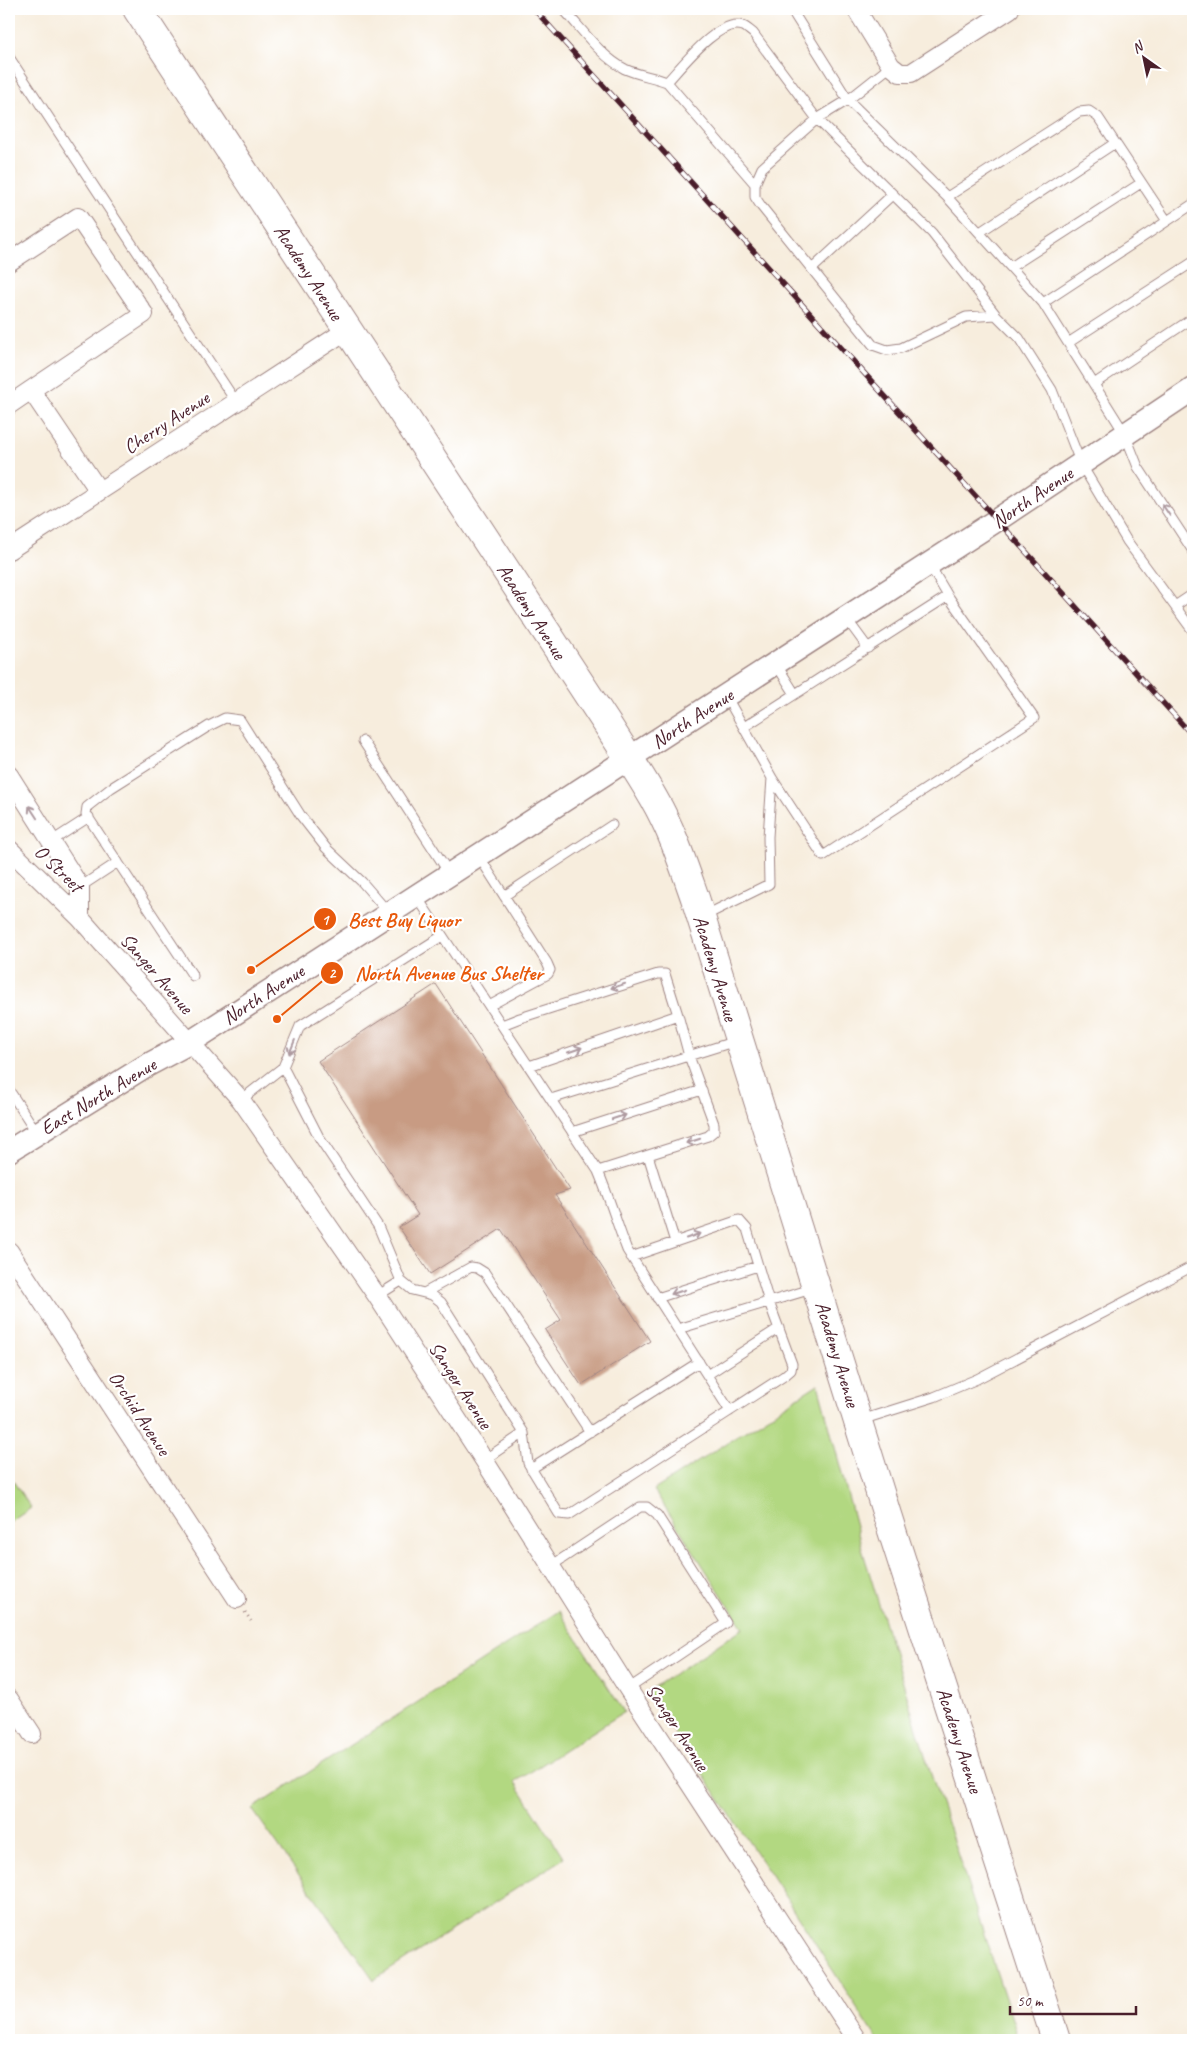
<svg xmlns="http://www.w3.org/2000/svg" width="1202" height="2049" font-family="Caveat,sans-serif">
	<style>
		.green { fill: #b2d881; stroke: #7e7c56 }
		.building { fill: #c89b83 }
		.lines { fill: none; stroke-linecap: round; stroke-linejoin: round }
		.service-casing { stroke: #a08684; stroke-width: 11 }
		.minor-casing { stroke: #a08684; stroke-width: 20 }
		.tertiary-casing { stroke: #a08684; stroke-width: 25 }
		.primary-casing { stroke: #a08684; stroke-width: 30 }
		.path { stroke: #a08684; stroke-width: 3; stroke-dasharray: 1 4; stroke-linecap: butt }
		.service { stroke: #fff; stroke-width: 9 }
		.minor { stroke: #fff; stroke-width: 18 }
		.tertiary { stroke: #fff; stroke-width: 22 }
		.primary { stroke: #fff; stroke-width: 28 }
		.rail-casing { stroke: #4a1f2b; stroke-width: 5.5 }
		.rail { stroke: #fff; stroke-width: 4; stroke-dasharray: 11; stroke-linecap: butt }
		.oneway { stroke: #ae9aa0 }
		.labels { text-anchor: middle; stroke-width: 4.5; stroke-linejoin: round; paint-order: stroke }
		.street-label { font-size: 20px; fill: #4a1f2b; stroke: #fff }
		.leader { fill: none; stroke: #e8590c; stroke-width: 2 }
		.callout-dot { fill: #e8590c; stroke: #fff; stroke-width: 2 }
		.mark-label { font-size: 15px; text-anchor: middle; font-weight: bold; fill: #fff }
		.callout-label { font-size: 21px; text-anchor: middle; font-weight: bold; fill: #e8590c; stroke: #fff; stroke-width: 4.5; stroke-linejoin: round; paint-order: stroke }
	</style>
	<rect width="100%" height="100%" fill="#fff"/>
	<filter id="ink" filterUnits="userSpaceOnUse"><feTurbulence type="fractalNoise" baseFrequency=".02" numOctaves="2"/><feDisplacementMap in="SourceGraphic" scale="10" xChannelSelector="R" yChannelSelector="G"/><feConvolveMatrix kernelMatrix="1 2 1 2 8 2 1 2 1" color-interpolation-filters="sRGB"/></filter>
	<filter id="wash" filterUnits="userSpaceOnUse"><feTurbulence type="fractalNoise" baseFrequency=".0096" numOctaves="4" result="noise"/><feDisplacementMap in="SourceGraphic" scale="20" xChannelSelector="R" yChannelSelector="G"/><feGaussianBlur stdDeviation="1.12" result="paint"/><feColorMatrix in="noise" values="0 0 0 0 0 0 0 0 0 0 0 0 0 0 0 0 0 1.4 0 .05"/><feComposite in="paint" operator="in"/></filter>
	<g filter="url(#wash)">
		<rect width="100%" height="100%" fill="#f7eddd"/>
		<path class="green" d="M 818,1384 L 863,1552 L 929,1768 L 1019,2040 L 878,2040 L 769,1872 L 647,1692 L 743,1628 L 654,1490 Z
			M 9,1475 L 31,1508 L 9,1523 Z
			M 559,1611 L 624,1712 L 515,1782 L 564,1858 L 374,1980 L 252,1809 Z"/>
		<g id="blocks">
			<path class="building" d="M 436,984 L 570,1190 L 555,1195 L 650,1341 L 581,1385 L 545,1330 L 561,1320 L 501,1229 L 430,1274 L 399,1227 L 418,1215 L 318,1061 Z"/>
		</g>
	</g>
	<g filter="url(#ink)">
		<use href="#blocks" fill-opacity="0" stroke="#a08684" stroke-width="1"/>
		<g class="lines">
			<defs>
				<path id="service" d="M 563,9 C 582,29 600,56 625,69 C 638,75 654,77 667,82 L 755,184
					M 791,9 L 848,100 L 947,197 L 1043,303 L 1125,434 L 1138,467 L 1193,551
					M 9,57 L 236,402
					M 891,66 L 848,100 L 817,119 L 762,168 L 755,184 L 755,197 L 761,206 L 873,345 L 887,350 L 901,348 L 966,317 L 996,315 L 1019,338 L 1052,390 L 1081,464 L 1127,541 L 1193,631
					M 667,82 C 682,66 720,17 743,26 C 746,27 750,31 753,33 L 817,119 L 932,233 L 996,315
					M 947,197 L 1079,112 L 1089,111 L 1098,117 L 1167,221
					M 980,232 L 1115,143
					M 1011,267 L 1141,183
					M 812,269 L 892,195
					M 1043,303 L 1193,204
					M 1068,343 L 1193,262
					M 1094,384 L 1193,318
					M 929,564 L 948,596
					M 1175,606 L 1193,594
					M 846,618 L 868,648
					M 776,664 L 795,694
					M 744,727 L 948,596 L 1034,718 L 823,856 L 772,778
					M 363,741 L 449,873
					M 52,841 L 89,817
					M 478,855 L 547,963 L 550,970 L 548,974 L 489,1006
					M 80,887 L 118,862
					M 504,896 L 612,825
					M 417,897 L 598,1171 C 609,1197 617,1224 627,1250 L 730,1411
					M 704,916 L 769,884 L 768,837 L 772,778 L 726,696
					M 193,976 L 86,814 L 87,807 L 111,788 L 209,726 L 225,718 L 240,720 L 301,816 L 326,848 L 362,882 L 388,912
					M 502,1025 L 520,1018 L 658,974 L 665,974 L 678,1015 L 529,1066
					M 283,1067 L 320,1139 L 378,1226 L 401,1281 L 412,1290 L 432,1295 L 441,1302 L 524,1433 L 528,1463 L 559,1514 L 569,1515 L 784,1376 L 791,1370 L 792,1364 L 769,1302 L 747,1229 L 739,1220 L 631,1257
					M 9,1090 L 37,1133
					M 551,1099 L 736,1041
					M 241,1100 L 283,1067 L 300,1026 L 442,936
					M 572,1132 L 702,1090
					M 648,1155 L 675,1242
					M 598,1171 L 708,1136 L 714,1131 L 714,1124 L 689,1056 L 678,1015
					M 426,1292 L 471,1267 L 477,1268 L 485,1273 L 590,1432
					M 377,1296 L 401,1281
					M 657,1298 L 758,1266
					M 678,1329 L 815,1288
					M 707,1375 L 779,1328
					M 861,1420 L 934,1397 L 977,1379 L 1193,1266
					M 484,1460 L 524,1433
					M 531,1469 L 699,1362
					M 551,1566 L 640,1507 L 647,1507 L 657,1515 L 726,1623 L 628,1689"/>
				<path id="minor" d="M 856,9 L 891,66 L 900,73 L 911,73 L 1010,9
					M 9,262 L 78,217 L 144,314 L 31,390 L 99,491
					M 9,405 L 31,390
					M 9,550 L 347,330
					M 9,775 L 80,887 L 80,918
					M 9,849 L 80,918 L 241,1100 L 377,1296 L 484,1460 L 628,1689 L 857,2040
					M 9,1251 L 237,1599
					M 9,1699 L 32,1734"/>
				<path id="tertiary" d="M 9,1151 L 144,1067 L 189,1043 L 997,520 L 1193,389"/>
				<path id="primary" d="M 137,9 L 609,727 C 624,751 640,774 654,799 C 672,830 683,864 695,898 L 887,1515 L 1056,2040"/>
			</defs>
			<use href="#service" class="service-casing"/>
			<use href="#minor" class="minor-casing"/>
			<use href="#tertiary" class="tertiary-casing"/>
			<use href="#primary" class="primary-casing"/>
			<path class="path" d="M 245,1612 L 251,1621"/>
			<use href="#service" class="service"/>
			<use href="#minor" class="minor"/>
			<use href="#tertiary" class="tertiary"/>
			<use href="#primary" class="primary"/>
			<defs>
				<path id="rail" d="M 534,9 L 1193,736"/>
			</defs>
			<use href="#rail" class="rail-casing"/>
			<use href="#rail" class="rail"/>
		</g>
		<defs><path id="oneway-shaft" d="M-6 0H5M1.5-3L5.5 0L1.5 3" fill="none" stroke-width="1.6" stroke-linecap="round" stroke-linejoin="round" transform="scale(1.25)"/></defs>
		<g class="oneway">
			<use href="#oneway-shaft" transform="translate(1166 510) rotate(-124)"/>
			<use href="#oneway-shaft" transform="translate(33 812) rotate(-123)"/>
			<use href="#oneway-shaft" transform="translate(618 986) rotate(162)"/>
			<use href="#oneway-shaft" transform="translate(292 1047) rotate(112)"/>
			<use href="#oneway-shaft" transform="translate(575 1050) rotate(-19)"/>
			<use href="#oneway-shaft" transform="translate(619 1117) rotate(-18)"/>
			<use href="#oneway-shaft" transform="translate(693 1141) rotate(162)"/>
			<use href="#oneway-shaft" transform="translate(693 1236) rotate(-19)"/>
			<use href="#oneway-shaft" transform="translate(678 1292) rotate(162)"/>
		</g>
	</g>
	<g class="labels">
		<g class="street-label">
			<text transform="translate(309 272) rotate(57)" y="7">Academy Avenue</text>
			<text transform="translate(166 422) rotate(-33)" y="7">Cherry Avenue</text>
			<text transform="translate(1032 497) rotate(-34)" y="7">North Avenue</text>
			<text transform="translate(532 611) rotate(57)" y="7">Academy Avenue</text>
			<text transform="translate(692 718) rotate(-33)" y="7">North Avenue</text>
			<text transform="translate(59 868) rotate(44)" y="7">O Street</text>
			<text transform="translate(716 968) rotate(73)" y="7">Academy Avenue</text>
			<text transform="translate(157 973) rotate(49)" y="7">Sanger Avenue</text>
			<text transform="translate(263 994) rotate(-33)" y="7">North Avenue</text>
			<text transform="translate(98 1096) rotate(-31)" y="7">East North Avenue</text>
			<text transform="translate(838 1354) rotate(73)" y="7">Academy Avenue</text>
			<text transform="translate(461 1385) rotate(57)" y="7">Sanger Avenue</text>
			<text transform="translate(140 1413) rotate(57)" y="7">Orchid Avenue</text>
			<text transform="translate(678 1727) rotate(57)" y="7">Sanger Avenue</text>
			<text transform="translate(960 1740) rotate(72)" y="7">Academy Avenue</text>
		</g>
	</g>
	<path class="leader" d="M251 970L325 919M277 1019L332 973"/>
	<g class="callout-dot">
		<circle cx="251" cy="970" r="5"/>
		<circle cx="277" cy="1019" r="5"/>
		<circle cx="325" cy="919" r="12"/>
		<circle cx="332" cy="973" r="12"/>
	</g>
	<g class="mark-label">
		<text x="325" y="925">1</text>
		<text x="332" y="978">2</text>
	</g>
	<g class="callout-label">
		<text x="404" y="927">Best Buy Liquor</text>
		<text x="449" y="980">North Avenue Bus Shelter</text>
	</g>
	<rect width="1202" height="2049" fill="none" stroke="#fff" stroke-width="30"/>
	<g transform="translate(1144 58) rotate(327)" stroke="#ffffff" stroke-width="4" paint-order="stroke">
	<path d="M0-4L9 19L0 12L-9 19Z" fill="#4a1f2b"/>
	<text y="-8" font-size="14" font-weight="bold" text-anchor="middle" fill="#4a1f2b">N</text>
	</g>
	<path d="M1010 2006v8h126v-8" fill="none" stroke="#4a1f2b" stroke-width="2.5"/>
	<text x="1017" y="2006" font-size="15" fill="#4a1f2b" stroke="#ffffff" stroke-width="4" paint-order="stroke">50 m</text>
</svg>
